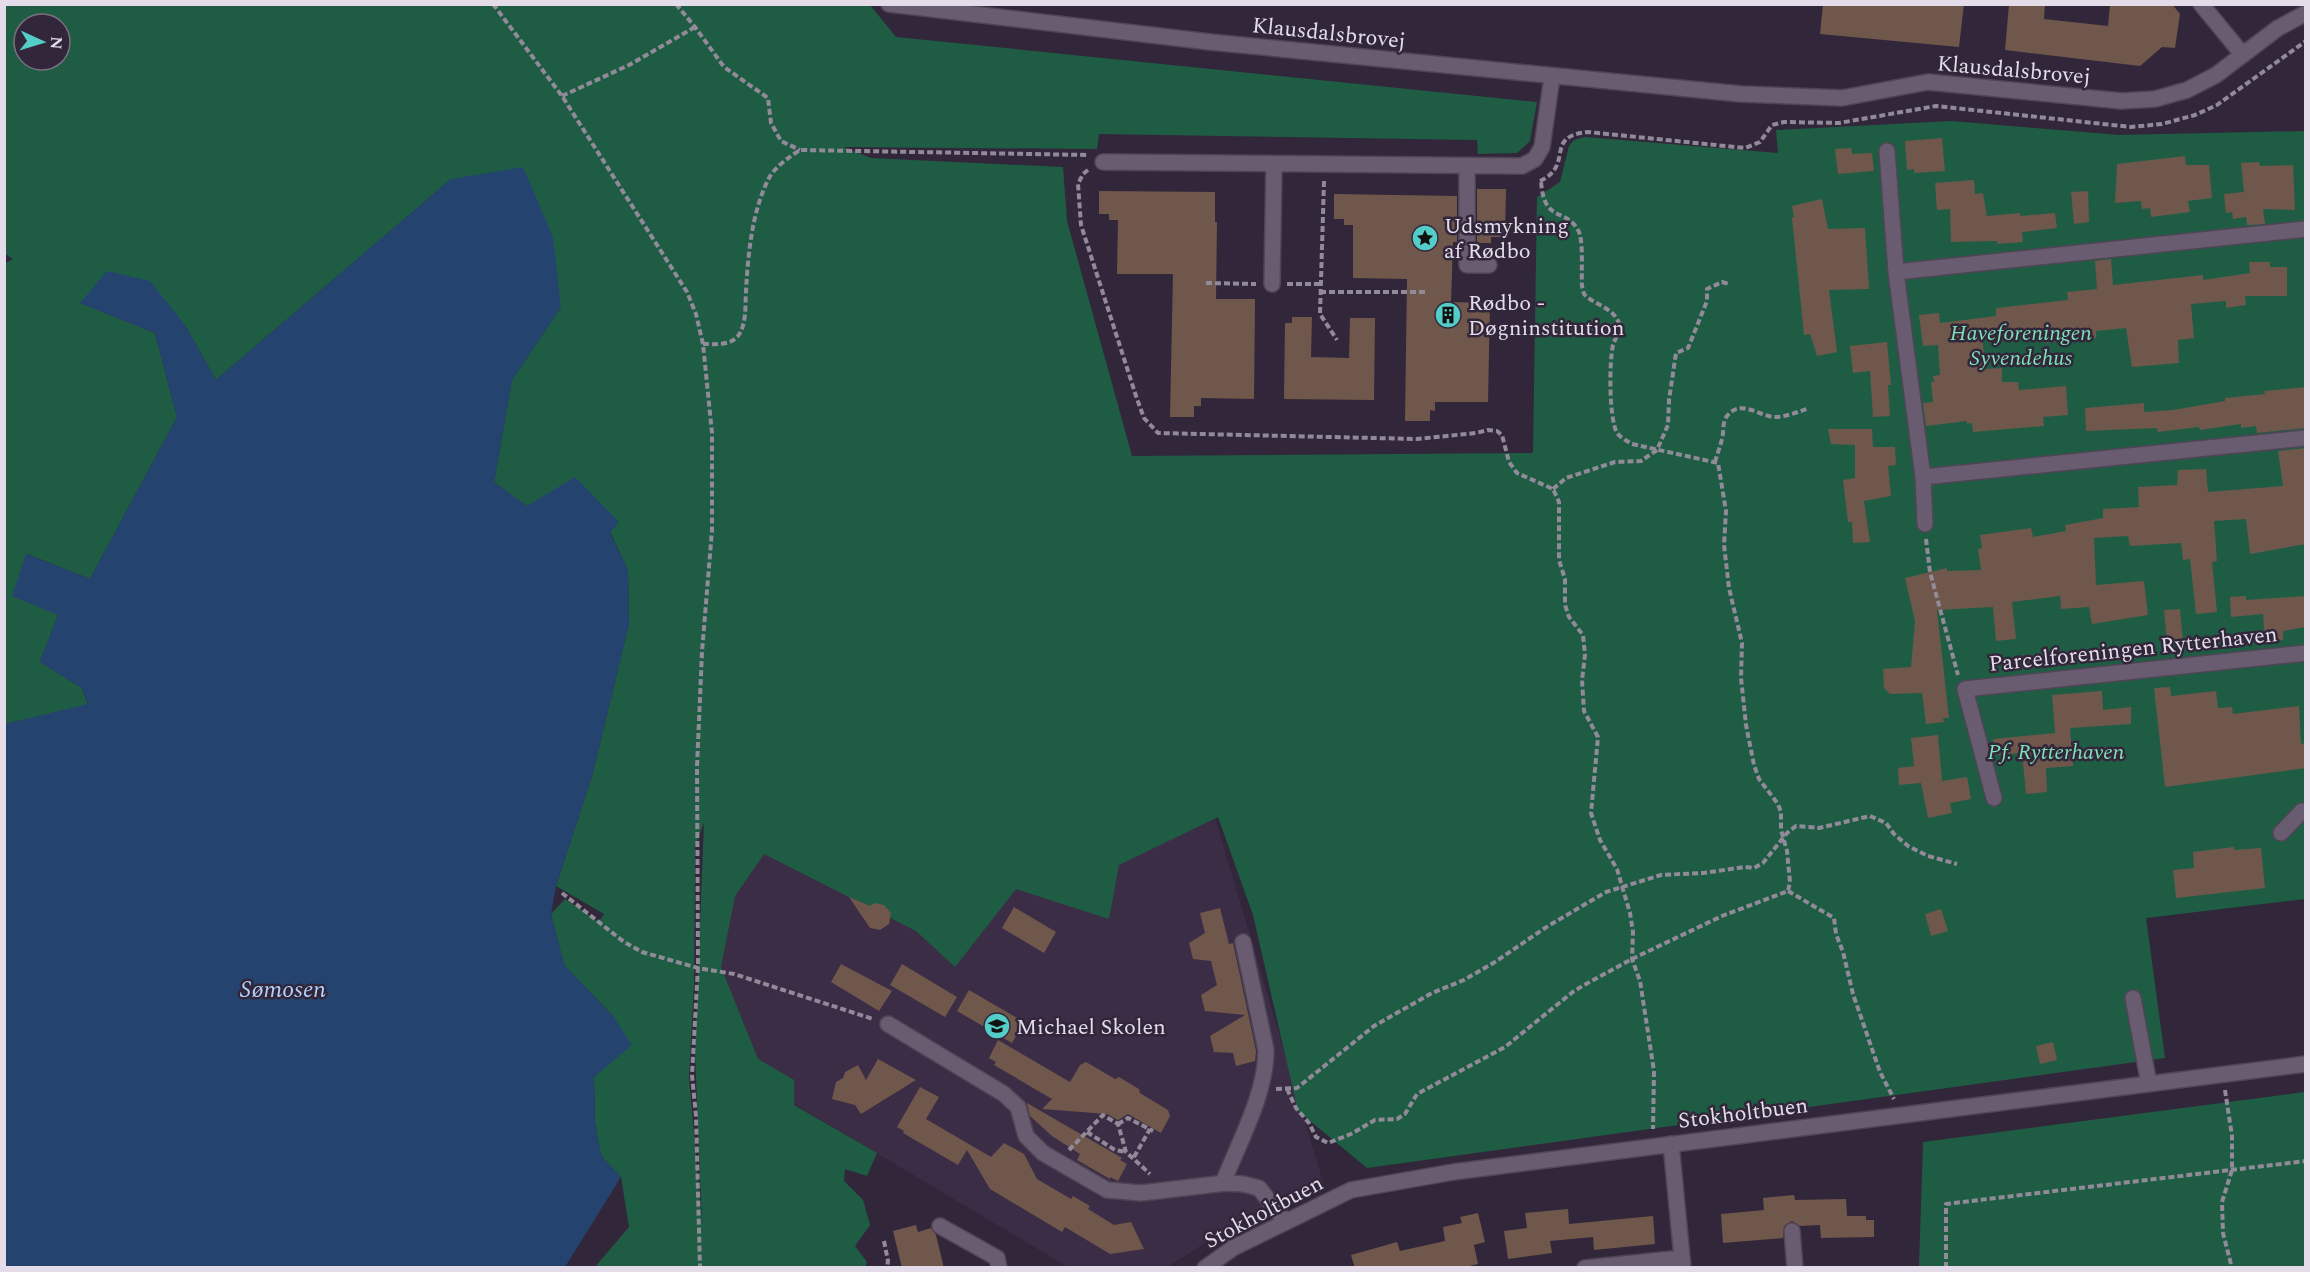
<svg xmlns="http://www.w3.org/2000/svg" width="2310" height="1272" font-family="Spectral,serif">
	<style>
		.built { fill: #3c2d46 }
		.green { fill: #1e5d44; fill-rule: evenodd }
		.water { fill: #24446f }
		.building { fill: #6f574c }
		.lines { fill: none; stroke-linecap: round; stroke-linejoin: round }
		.minor-casing { stroke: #4f4555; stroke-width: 18 }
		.path { stroke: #928a99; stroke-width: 4; stroke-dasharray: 6 3; stroke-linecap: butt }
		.minor { stroke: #695c71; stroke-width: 15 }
		.labels { text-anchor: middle; stroke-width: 5; stroke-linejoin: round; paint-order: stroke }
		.street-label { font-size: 22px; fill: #e4dde9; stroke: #32273a }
		.poi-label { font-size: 22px; fill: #e4dde9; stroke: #32273a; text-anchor: start }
		.park-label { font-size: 22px; font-style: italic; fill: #7ee0b4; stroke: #32273a }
		.water-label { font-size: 24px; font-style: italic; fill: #b3d1fc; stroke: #32273a }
	</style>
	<rect width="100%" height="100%" fill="#32273a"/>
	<path class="built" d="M 713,807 L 1214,814 L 1323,1182 L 1292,1193 L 1219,1234 L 1167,1267 L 1068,1267 L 717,1058 Z"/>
	<path class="green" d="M 4,5 L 870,5 L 896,37 L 1537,102 L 1530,141 L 1517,153 L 1478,154 L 1477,140 L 1099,134 L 1097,149 L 843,147 L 871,158 L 1063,167 L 1067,221 L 1132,456 L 1533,453 L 1537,197 L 1560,182 L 1569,146 L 1574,140 L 1585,137 L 1778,153 L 1776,130 L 1951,121 L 2119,135 L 2305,131 L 2305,899 L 2146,918 L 2165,1058 L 1367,1168 L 1298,1111 L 1253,915 L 1218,817 L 1119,865 L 1109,919 L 1016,889 L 955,967 L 916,931 L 764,854 L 735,896 L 721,967 L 758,1059 L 794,1080 L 794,1105 L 877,1153 L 867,1176 L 845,1169 L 844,1181 L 863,1200 L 870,1225 L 855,1246 L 867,1262 L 865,1268 L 595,1267 L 629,1227 L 621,1177 L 601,1156 L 595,1123 L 594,1077 L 613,1016 L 564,965 L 551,914 L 565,899 L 598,921 L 595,927 L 604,914 L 556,886 L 592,776 L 629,624 L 628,570 L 610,532 L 527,506 L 494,482 L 512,380 L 561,307 L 451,179 L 216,380 L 185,325 L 80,303 L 155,333 L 177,417 L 90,579 L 27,554 L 58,615 L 40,662 L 82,688 L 88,705 L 5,724 L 4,268 L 6,263 L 13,259 L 4,253 ZM 24,24 L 60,24 L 60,60 L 24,60 ZM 704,822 L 695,1054 L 702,1225 L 689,1077 L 694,985 L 695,848 Z
		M 2305,1092 L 2305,1267 L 1919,1267 L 1923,1142 Z"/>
	<path class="water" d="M 523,167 L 553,237 L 561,307 L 512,380 L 494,482 L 527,506 L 575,477 L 619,522 L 610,533 L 628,570 L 629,624 L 592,776 L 556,886 L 551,914 L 564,965 L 613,1016 L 632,1045 L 594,1077 L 595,1123 L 601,1156 L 621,1177 L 565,1267 L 5,1267 L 5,724 L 88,704 L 82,688 L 40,662 L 58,615 L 12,596 L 26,554 L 90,579 L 177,417 L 155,333 L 80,303 L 107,271 L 150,281 L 185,325 L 216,380 L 451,179 Z"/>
	<path class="building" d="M 1823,4 L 1964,4 L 1959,47 L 1820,34 Z
		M 2009,4 L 2045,4 L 2044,19 L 2108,26 L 2110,4 L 2172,4 L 2180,14 L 2175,48 L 2162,47 L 2140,66 L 2005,50 Z
		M 1942,138 L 1945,171 L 1914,173 L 1914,169 L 1907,170 L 1905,141 Z
		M 1851,148 L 1852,154 L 1872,153 L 1874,171 L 1838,174 L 1835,149 Z
		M 2185,156 L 2186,165 L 2209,165 L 2212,198 L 2188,201 L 2190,212 L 2151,217 L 2150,208 L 2142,209 L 2141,201 L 2115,203 L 2117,164 Z
		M 2259,162 L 2260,166 L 2293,165 L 2295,210 L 2263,209 L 2265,224 L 2247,225 L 2246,217 L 2233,219 L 2232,212 L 2226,213 L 2224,194 L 2244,192 L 2241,163 Z
		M 1974,180 L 1975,194 L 1983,193 L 1987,216 L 2020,213 L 2020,216 L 2055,213 L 2057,228 L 2022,232 L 2023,242 L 1997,244 L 1997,241 L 1951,242 L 1950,209 L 1937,210 L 1935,183 Z
		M 1477,189 L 1506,189 L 1505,237 L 1491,237 L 1491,243 L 1477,243 Z
		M 1099,191 L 1215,192 L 1215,222 L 1217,222 L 1216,299 L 1255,299 L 1254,399 L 1201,398 L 1201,406 L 1194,406 L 1194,417 L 1170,417 L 1173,274 L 1117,274 L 1118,220 L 1109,220 L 1109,214 L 1099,214 Z
		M 2088,191 L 2089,222 L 2074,224 L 2071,192 Z
		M 1334,194 L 1457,196 L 1457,242 L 1453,242 L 1451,302 L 1490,303 L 1488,402 L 1435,402 L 1435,411 L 1430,410 L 1430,421 L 1405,421 L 1407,279 L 1353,278 L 1353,225 L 1344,225 L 1344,219 L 1334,219 Z
		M 1822,199 L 1828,229 L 1865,228 L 1869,289 L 1829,290 L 1837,352 L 1817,356 L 1810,334 L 1804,335 L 1792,218 L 1794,217 L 1792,206 Z
		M 2111,259 L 2113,285 L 2203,275 L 2203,280 L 2250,273 L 2249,262 L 2270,262 L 2270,267 L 2287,267 L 2287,296 L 2245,296 L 2246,305 L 2226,308 L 2226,301 L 2191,304 L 2194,338 L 2178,340 L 2179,363 L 2132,367 L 2126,328 L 2096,331 L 2096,338 L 2044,343 L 2044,337 L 2033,338 L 2033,333 L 1982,338 L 1986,369 L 2002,368 L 2002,382 L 2018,382 L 2019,390 L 2066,386 L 2068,415 L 2043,417 L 2044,426 L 1973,432 L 1972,423 L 1967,424 L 1967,421 L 1926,426 L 1923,403 L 1933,402 L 1931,382 L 1934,382 L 1933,376 L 1940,375 L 1938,345 L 1923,346 L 1919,315 L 1939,313 L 1940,323 L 1996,316 L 1996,308 L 2068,300 L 2067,292 L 2097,289 L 2095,261 Z
		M 1292,317 L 1312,317 L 1311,357 L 1349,358 L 1350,318 L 1375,318 L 1374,400 L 1284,399 L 1285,323 L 1292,323 Z
		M 1887,342 L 1891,385 L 1888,385 L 1890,416 L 1873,417 L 1870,371 L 1853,373 L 1850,346 Z
		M 2306,387 L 2306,428 L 2257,433 L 2256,426 L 2241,428 L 2241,424 L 2200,430 L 2199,427 L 2158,432 L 2157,428 L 2086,431 L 2085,408 L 2144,403 L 2144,412 L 2173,410 L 2225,401 L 2225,398 L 2265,394 L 2264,391 Z
		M 1828,429 L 1872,429 L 1873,447 L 1895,447 L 1896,465 L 1888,466 L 1891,496 L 1864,501 L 1870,542 L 1853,543 L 1852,522 L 1848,522 L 1843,480 L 1855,478 L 1855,445 L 1831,444 Z
		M 2306,448 L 2306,544 L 2250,554 L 2246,519 L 2214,521 L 2217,561 L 2212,562 L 2217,612 L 2196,614 L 2190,559 L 2183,560 L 2181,543 L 2130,546 L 2128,536 L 2094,538 L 2096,585 L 2144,581 L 2148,615 L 2092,624 L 2089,607 L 2061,609 L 2060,596 L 2012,602 L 2016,639 L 1996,641 L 1993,607 L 1937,610 L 1949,718 L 1943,718 L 1944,722 L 1926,724 L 1922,693 L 1890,694 L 1884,688 L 1883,669 L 1911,667 L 1915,621 L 1905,578 L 1947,568 L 1947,571 L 1981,570 L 1978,549 L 1982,548 L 1980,535 L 2031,528 L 2033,537 L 2066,531 L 2065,525 L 2103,518 L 2103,509 L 2139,507 L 2138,487 L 2177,485 L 2178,470 L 2206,469 L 2208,492 L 2283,486 L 2278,451 Z
		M 2246,596 L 2246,600 L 2306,596 L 2306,627 L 2283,631 L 2283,640 L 2265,641 L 2263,614 L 2231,617 L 2230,597 Z
		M 2180,609 L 2183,642 L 2167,643 L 2164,610 Z
		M 2170,687 L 2171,696 L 2216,691 L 2218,708 L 2232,707 L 2233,714 L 2299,706 L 2301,744 L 2306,743 L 2306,768 L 2165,787 L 2154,688 Z
		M 2102,691 L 2103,710 L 2131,707 L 2131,724 L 2070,728 L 2073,766 L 2046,768 L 2047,792 L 2026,794 L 2022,753 L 1995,755 L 1993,739 L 2055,733 L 2052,695 Z
		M 1938,735 L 1942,781 L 1967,777 L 1971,799 L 1950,803 L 1952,813 L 1928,818 L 1921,783 L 1899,785 L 1898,768 L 1914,766 L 1911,738 Z
		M 2234,847 L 2234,850 L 2261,848 L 2265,888 L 2176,898 L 2173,870 L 2194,868 L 2193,852 Z
		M 849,897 L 870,906 L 874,903 L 884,905 L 891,913 L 889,924 L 880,930 L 870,928 Z
		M 1014,907 L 1056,932 L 1044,953 L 1002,928 Z
		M 1220,908 L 1229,944 L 1233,943 L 1256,1051 L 1255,1061 L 1236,1066 L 1233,1053 L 1214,1052 L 1210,1036 L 1245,1015 L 1205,1011 L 1201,995 L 1217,985 L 1211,961 L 1193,959 L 1189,943 L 1205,933 L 1200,913 Z
		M 1941,909 L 1948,931 L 1931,936 L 1925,914 Z
		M 841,964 L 892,991 L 879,1011 L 831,982 Z
		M 902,964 L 957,997 L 945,1017 L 890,985 Z
		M 969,990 L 1024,1022 L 1012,1043 L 957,1011 Z
		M 998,1040 L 1070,1082 L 1080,1065 L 1086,1062 L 1115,1079 L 1119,1077 L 1139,1089 L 1140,1093 L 1168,1110 L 1170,1116 L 1161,1133 L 1128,1114 L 1118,1120 L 1107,1114 L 1042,1109 L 1052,1099 L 994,1065 L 996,1062 L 989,1058 Z
		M 2053,1042 L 2057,1060 L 2040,1064 L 2036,1046 Z
		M 878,1059 L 916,1080 L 861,1114 L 855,1105 L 832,1099 L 836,1082 L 843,1078 L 845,1072 L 858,1065 L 866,1080 Z
		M 920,1087 L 939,1097 L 926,1119 L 991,1157 L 1004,1143 L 1024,1154 L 1037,1179 L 1071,1199 L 1073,1196 L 1090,1206 L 1088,1209 L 1114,1225 L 1131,1222 L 1144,1249 L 1110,1254 L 1065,1227 L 1062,1232 L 990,1189 L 967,1150 L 958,1165 L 903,1133 L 904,1131 L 897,1127 Z
		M 1027,1103 L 1122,1158 L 1120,1160 L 1127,1164 L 1118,1181 L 1110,1177 L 1110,1179 L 1077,1160 L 1080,1154 L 1052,1136 L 1030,1116 Z
		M 1794,1195 L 1795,1200 L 1846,1199 L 1847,1216 L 1866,1216 L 1866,1220 L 1874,1220 L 1874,1237 L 1821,1238 L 1820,1225 L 1800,1226 L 1792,1221 L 1784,1226 L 1783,1238 L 1723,1243 L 1721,1214 L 1764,1210 L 1763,1198 Z
		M 1568,1209 L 1569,1224 L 1653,1216 L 1655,1244 L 1594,1250 L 1593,1237 L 1550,1241 L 1552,1253 L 1508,1259 L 1504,1231 L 1527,1228 L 1525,1213 Z
		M 1478,1213 L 1485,1242 L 1474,1245 L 1478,1264 L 1460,1268 L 1355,1268 L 1351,1255 L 1397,1242 L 1400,1251 L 1445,1241 L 1443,1227 L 1462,1223 L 1460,1217 Z
		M 916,1225 L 918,1232 L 931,1228 L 936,1235 L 944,1268 L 902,1268 L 893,1231 Z"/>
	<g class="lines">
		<defs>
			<path id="minor" d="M 889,4 L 1210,42 L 1741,94 L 1842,98 L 1928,82 L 2122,101 L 2155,99 L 2187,90 L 2216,75 L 2278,28 L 2306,13
				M 2201,4 L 2243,55
				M 1887,151 L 1896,272 L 1923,477 L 1925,524
				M 1103,162 L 1522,166 L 1535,159 L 1542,147 L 1552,77
				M 1467,167 L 1467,265 L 1489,265
				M 1896,272 L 2306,229
				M 1272,284 L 1274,164
				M 1923,477 L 2306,438
				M 1994,798 L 1965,689 L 2306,653
				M 2281,833 L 2302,811 L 2306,811
				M 2133,998 L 2149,1084
				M 888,1024 L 1004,1094 L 1018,1107 L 1026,1136 L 1043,1153 L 1107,1190 L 1141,1193 L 1226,1183 L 1243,1184 L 1259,1188 L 1285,1221
				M 1671,1144 L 1683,1268
				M 1223,1183 C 1239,1142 1266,1094 1266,1050 L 1243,942
				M 940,1226 L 997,1258 L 999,1268
				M 1792,1231 L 1795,1268
				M 1205,1268 L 1233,1248 L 1351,1190 L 1453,1172 L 2306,1064
				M 1585,1268 L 1682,1258"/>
		</defs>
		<use href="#minor" class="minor-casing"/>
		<path class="path" d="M 493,4 L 562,96 L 687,292 L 696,314 L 703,344 L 712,433 L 712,530 L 702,652 L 697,767 L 698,966 L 692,1075 L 696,1116 L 700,1268
			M 676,4 L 695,27 L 724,67 L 768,98 L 771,123 L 781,141 L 800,150
			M 562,96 L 629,65 L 695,27
			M 1088,170 L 1083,174 L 1078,184 L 1081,225 L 1137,399 L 1144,418 L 1158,433 L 1417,439 L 1476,433 L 1488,430 L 1497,431 L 1502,435 L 1509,462 L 1517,473 L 1553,489 L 1559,502 L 1559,560 L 1565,579 L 1565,605 L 1569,617 L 1583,635 L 1585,655 L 1582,680 L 1584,711 L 1598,737 L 1591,813 L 1600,840 L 1617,869 L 1630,913 L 1633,932 L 1632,959 L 1640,981 L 1654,1071 L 1653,1129
			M 1324,181 L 1320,314 L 1337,340
			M 1540,181 C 1575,165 1543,136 1588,132 L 1745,148 L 1760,142 L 1772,125 L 1784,122 L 1839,123 L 1936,106 L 2131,127 L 2162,124 L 2195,115 L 2217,105 L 2306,41
			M 1206,283 L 1256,284
			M 1287,284 L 1320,284
			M 1320,292 L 1425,292
			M 703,344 C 714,344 730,346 738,336 C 747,324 745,305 746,291 C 748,254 752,211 769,178 C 775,167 789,157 800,150 L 1089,155
			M 1715,462 C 1717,455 1720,447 1722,439 C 1724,432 1722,423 1727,416 C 1741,398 1760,417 1775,417 C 1786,417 1797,412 1807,409
			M 1553,489 L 1566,478 L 1615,462 L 1641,461 L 1657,450 L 1668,425 L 1669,400 L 1676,353 L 1688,348 L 1707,301 L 1707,289 L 1722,282 L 1729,284
			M 1926,539 L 1930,572 L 1958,675
			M 1788,891 L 1834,918 L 1836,934 L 1843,952 L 1853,994 L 1880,1072 L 1894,1099
			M 562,893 L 624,942 L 642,952 L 698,968 L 734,974 L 873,1019
			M 1276,1089 L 1297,1088 L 1374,1026 L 1432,993 L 1464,980 L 1495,962 L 1548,926 L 1606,892 L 1661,875 L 1703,873 L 1745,867 L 1754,868 L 1763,863 L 1787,833 L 1796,826 L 1819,828 L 1870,816 L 1886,823 L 1894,834 L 1908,846 L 1928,856 L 1957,864
			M 1287,1089 L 1296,1108 L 1309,1123 L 1316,1137 L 1328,1143 L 1351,1134 L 1375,1120 L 1397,1119 L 1405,1114 L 1417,1094 L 1505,1047 L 1574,991 L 1586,984 L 1632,959 L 1722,916 L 1788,891 L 1790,882 L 1787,851 L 1781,830 L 1781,812 L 1778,804 L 1759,779 L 1754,765 L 1746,725 L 1741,678 L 1742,643 L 1729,588 L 1724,545 L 1726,511 L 1718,463 L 1632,444 C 1627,441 1621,438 1617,433 C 1609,418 1609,363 1613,345 C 1615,338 1621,332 1619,323 C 1613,307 1594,305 1584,294 L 1582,286 C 1581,273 1584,239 1578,230 C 1565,207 1544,224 1541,181
			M 2225,1090 L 2232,1136 L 2232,1170 L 2222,1202 L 2223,1233 L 2232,1268
			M 1118,1124 L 1128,1118 L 1153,1131
			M 1087,1132 L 1115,1150 L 1126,1152
			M 1069,1150 L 1103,1115 L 1118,1124 L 1126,1152 L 1150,1174
			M 1134,1157 L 1150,1129
			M 884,1241 L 888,1261 L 887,1268
			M 1946,1268 L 1946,1204 L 2306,1161"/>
		<use href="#minor" class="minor"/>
	</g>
	<defs>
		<symbol id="sight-disc" viewBox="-11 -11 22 22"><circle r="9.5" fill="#54cdc8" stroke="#32273a"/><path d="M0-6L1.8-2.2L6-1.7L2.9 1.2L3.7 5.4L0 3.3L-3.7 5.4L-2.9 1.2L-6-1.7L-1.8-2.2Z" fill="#111"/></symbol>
		<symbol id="building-disc" viewBox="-11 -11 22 22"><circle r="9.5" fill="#54cdc8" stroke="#32273a"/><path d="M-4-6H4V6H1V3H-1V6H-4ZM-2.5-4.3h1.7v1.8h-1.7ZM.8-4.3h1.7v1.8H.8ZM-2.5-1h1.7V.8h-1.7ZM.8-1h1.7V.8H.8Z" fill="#111"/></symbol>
		<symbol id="school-disc" viewBox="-11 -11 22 22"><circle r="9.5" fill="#54cdc8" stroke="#32273a"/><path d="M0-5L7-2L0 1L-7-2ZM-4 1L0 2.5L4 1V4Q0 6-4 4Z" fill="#111"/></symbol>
	</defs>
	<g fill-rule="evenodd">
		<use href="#sight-disc" x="1410" y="223" width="30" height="30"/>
		<use href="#building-disc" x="1433" y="300" width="30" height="30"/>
		<use href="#school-disc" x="982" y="1011" width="30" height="30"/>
	</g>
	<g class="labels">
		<g class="street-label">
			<text transform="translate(1329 32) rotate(6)" y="8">Klausdalsbrovej</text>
			<text transform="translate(2014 69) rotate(5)" y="8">Klausdalsbrovej</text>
			<text transform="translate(2133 648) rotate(-6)" y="8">Parcelforeningen Rytterhaven</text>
			<text transform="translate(1743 1112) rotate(-7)" y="8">Stokholtbuen</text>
			<text transform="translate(1263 1211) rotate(-28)" y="8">Stokholtbuen</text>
		</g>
		<g class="poi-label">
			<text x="1444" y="233">Udsmykning<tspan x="1444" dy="25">af Rødbo</tspan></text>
			<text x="1468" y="310">Rødbo -<tspan x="1468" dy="25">Døgninstitution</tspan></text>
			<text x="1016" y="1034">Michael Skolen</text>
		</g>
		<g class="park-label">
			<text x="2021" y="340">Haveforeningen<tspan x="2021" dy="25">Syvendehus</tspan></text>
			<text x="2056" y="759">Pf. Rytterhaven</text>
		</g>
		<g class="water-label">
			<text x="283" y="997">Sømosen</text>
		</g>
	</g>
	<rect width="2310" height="1272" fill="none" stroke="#e4dde9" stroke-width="12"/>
	<g transform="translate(42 42) rotate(94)"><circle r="28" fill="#32273a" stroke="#797080" stroke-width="1.5"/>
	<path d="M0-4.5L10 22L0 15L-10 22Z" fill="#54cdc8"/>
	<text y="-9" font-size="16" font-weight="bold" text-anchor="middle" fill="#e4dde9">N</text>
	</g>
</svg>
